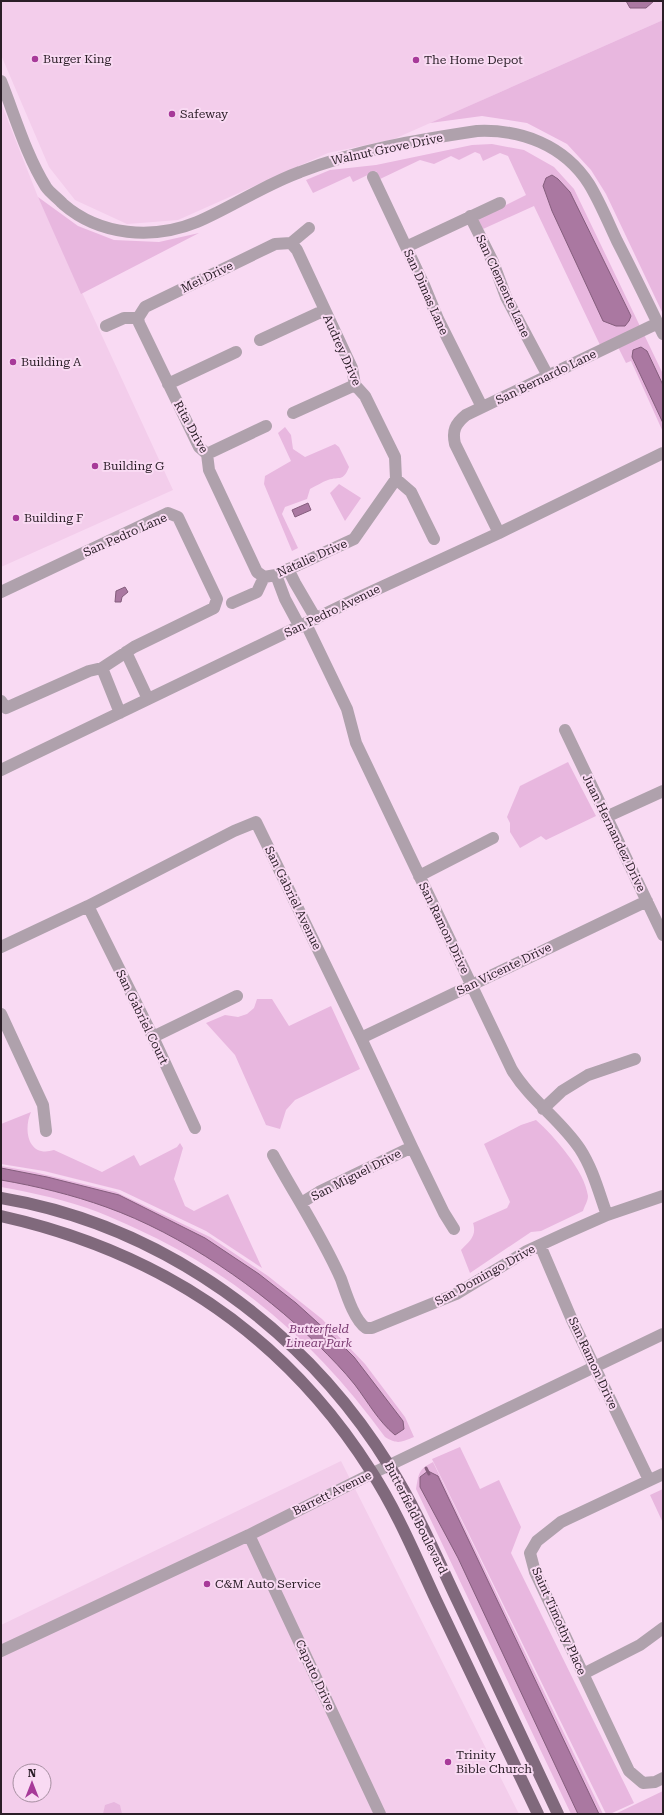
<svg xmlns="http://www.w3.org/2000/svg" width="664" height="1815" font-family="'Roboto Serif',serif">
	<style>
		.built { fill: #f3cdeb; fill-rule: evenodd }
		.green { fill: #e8b7df }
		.water { fill: #aa78a1; stroke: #845d7c }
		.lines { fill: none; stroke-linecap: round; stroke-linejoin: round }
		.stream { stroke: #845d7c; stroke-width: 3 }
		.minor { stroke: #afa1ac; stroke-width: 12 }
		.major { stroke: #80697c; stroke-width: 12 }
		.poi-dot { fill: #a73a99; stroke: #f9daf3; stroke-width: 1.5 }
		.labels { text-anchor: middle; stroke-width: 4; stroke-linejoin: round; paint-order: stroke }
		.poi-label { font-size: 12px; fill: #2a1e27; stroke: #f9daf3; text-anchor: start }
		.street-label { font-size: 12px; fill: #2a1e27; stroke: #f9daf3 }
		.park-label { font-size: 12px; font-style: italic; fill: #78386f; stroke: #f9daf3 }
	</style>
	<rect width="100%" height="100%" fill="#f9daf3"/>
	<path class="built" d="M 1,1 L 663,1 L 663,20 L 394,139 L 328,153 L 178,220 L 127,224 L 75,200 L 49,167 L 1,55 Z
		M 1,103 L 38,197 L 173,490 L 1,567 Z
		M 341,1461 L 519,1814 L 1,1814 L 1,1625 ZM 20,1771 L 44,1771 L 44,1795 L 20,1795 Z"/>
	<path class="green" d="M 663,20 L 663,314 L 606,194 L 591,170 L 567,144 L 527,123 L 482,116 L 430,123 Z
		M 492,144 L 524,150 L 554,167 L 574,189 L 663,374 L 663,432 L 631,361 L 626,363 L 614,339 L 600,345 L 534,206 L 483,229 L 478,219 L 526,195 L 508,156 L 500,153 L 483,161 L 480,154 L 475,152 L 459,160 L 451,156 L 434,164 L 420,160 L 380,179 L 376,171 L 353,182 L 350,176 L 313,193 L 306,180 L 330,170 L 376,165 L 472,145 Z
		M 38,197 L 78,226 L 114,240 L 159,242 L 199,233 L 81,294 Z
		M 285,427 L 291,435 L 293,449 L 305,457 L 335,444 L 339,447 L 349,467 C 343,482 340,476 328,480 C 322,482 316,486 310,489 L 307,499 L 285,507 L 282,514 L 298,548 L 292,551 L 264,484 L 265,476 L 291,461 L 278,433 Z
		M 339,484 L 361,498 L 345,521 L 330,493 Z
		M 568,762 L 596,816 L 546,840 L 541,836 L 520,848 L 510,832 L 510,823 L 507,817 L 520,786 Z
		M 257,999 L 272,999 L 289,1026 L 331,1006 L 360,1069 L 295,1100 L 286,1110 L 280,1129 L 266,1125 L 235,1055 L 206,1023 L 225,1015 L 238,1017 L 247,1014 L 254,1008 Z
		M 31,1112 C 23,1130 28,1158 54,1150 L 102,1172 L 134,1155 L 140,1166 L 177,1147 L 180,1143 L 183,1148 L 174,1179 L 185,1206 L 194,1211 L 228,1194 L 262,1268 L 206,1231 L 120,1190 L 44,1171 L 1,1164 L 1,1124 Z
		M 536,1120 C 554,1136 585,1171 588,1196 C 588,1201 584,1207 583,1211 L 541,1231 L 531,1232 L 470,1273 L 461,1250 C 470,1241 477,1236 473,1223 L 507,1208 L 510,1202 L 484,1144 L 521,1125 Z
		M 1,1166 L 34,1172 L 116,1192 L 210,1237 L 268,1276 L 322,1319 L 365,1364 L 405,1417 L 414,1437 C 401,1442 398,1445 385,1437 C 319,1346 240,1276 137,1229 C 124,1223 111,1217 98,1212 C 67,1200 34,1193 1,1187 Z
		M 460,1447 L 480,1489 L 499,1480 L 521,1527 L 511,1553 L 634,1803 L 610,1814 L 606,1814 L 432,1459 Z
		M 433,1462 L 603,1814 L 571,1814 L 416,1489 C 419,1473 418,1470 433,1462 Z
		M 663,1489 L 663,1523 L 650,1495 Z
		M 663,1791 L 663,1814 L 615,1814 Z
		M 114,1802 L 120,1805 L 122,1814 L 103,1814 L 105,1805 Z"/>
	<path class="water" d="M 626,1 L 654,1 L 646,8 L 630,8 Z
		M 552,175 L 558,179 L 570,192 L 631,316 L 629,321 L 625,326 L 616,326 L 603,321 L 552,211 L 543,186 L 546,178 Z
		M 641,347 L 647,351 L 663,385 L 663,423 L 632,357 L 633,350 Z
		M 308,503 L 311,510 L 295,517 L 292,510 Z
		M 125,587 L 128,592 L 122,597 L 121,602 L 115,602 L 116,591 Z
		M 1,1168 L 47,1177 L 119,1195 L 205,1238 L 259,1274 L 296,1303 L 339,1342 L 354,1357 L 403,1421 L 404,1429 L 395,1435 C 378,1421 368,1402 355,1385 C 344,1371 331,1358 318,1345 C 261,1289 182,1234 106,1207 C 73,1195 36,1186 1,1180 Z
		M 428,1471 L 438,1476 L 599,1814 L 578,1814 L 458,1558 L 420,1487 L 420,1477 Z"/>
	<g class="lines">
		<path class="stream" d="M 426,1468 L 429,1474"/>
		<path class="minor" d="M 1,81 C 15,116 26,155 46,187 C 50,193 58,198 63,204 C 100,236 153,240 197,222 C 232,207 264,185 300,172 C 356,150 417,140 477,131 C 521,129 564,145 589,184 C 600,202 608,222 617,241 C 633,272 648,303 663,334
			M 373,177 L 424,285 L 438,319 L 482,407
			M 470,216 L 493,262 L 506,297 L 548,376
			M 291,243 L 297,250 L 352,368 L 355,385 L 365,396 L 395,457 L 396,479 L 411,492 L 434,539
			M 406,247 L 500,203
			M 138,318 L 139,323 L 199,447 L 207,454 L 209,470 L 257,572 L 264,577
			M 106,326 L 124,318 L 138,318 L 145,307 L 275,244 L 291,243 L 309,228
			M 260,340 L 325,310
			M 168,384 L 236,352
			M 293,413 L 355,385
			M 207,454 L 266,426
			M 499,533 L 455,444 C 452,431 455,424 466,415 L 658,323
			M 288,569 L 295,583 L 316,619
			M 276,575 L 285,599 L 300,627
			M 264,577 L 276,575 L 354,539 L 396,479
			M 1,592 L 168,513 L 178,517 L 217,599 L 214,608 L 134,647 L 102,668 L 89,671 L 6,708 L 1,701
			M 232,603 L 257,592 L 264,577
			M 306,624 L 347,709 L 356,743 L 512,1070 C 531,1101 561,1120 580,1149 C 593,1169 599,1193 607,1215
			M 126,652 L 148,699
			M 102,668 L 120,713
			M 565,730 L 663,935
			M 1,770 L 360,597 L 499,533 L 663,453
			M 606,817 L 663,791
			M 419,876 L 493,838
			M 88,906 L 153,1037 L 195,1128
			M 1,947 L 88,906 L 234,831 L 256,822 L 361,1038 L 412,1147 L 444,1213 L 454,1229
			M 1,1014 L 43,1105 L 46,1131
			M 153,1037 L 237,996
			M 361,1038 L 647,901
			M 543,1109 L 562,1091 L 588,1075 L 635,1059
			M 273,1155 C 296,1197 322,1236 341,1279 C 346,1293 354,1320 366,1328 L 372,1328 L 456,1294 L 527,1251 L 564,1234 L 607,1215 L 663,1196
			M 301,1203 L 319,1192 L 412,1147
			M 540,1245 L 572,1320 L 649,1480
			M 663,1474 L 561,1522 L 537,1541 L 530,1553 L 535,1572 L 629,1771 L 643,1783 L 655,1782 L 663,1778
			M 249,1535 L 380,1814
			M 1,1651 L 249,1535 L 373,1473 L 663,1334
			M 583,1674 L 640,1645 L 663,1628"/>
		<path class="major" d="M 1,1198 C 162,1225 305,1329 390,1467 C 417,1510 437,1558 459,1604 C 492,1674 525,1744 558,1814
			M 1,1216 C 158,1251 284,1334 371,1471 C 397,1511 416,1557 436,1600 C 470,1671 504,1743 538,1814"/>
	</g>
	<g class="poi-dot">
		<circle cx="35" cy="59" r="4"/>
		<circle cx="416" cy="60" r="4"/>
		<circle cx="172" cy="114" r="4"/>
		<circle cx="13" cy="362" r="4"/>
		<circle cx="95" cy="466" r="4"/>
		<circle cx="16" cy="518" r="4"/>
		<circle cx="207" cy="1584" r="4"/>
		<circle cx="448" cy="1762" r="4"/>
	</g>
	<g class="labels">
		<g class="poi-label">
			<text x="43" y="63">Burger King</text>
			<text x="424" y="64">The Home Depot</text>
			<text x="180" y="118">Safeway</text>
			<text x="21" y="366">Building A</text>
			<text x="103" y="470">Building G</text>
			<text x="24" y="522">Building F</text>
			<text x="215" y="1588">C&amp;M Auto Service</text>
			<text x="456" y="1759">Trinity<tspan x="456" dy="14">Bible Church</tspan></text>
		</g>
		<g class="street-label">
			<text transform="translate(387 149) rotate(-12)" y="4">Walnut Grove Drive</text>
			<text transform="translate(207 277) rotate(-26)" y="4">Mei Drive</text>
			<text transform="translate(503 286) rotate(65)" y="4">San Clemente Lane</text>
			<text transform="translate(426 292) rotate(66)" y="4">San Dimas Lane</text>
			<text transform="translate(342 350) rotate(66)" y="4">Audrey Drive</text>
			<text transform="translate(546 377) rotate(-26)" y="4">San Bernardo Lane</text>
			<text transform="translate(191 427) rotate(61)" y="4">Rita Drive</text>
			<text transform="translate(125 535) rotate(-24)" y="4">San Pedro Lane</text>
			<text transform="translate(312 558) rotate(-24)" y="4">Natalie Drive</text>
			<text transform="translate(332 611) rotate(-26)" y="4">San Pedro Avenue</text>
			<text transform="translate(614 833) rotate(64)" y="4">Juan Hernandez Drive</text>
			<text transform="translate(293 898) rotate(64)" y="4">San Gabriel Avenue</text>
			<text transform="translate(444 928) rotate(64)" y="4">San Ramon Drive</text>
			<text transform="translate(504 969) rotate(-26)" y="4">San Vicente Drive</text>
			<text transform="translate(142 1017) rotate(64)" y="4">San Gabriel Court</text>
			<text transform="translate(356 1175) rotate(-27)" y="4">San Miguel Drive</text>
			<text transform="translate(485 1275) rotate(-29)" y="4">San Domingo Drive</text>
			<text transform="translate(593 1363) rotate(65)" y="4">San Ramon Drive</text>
			<text transform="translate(332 1493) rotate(-26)" y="4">Barrett Avenue</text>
			<text transform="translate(416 1518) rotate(63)" y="4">Butterfield Boulevard</text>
			<text transform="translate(559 1621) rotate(66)" y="4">Saint Timothy Place</text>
			<text transform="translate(315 1675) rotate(65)" y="4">Caputo Drive</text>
		</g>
		<g class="park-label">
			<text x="319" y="1333">Butterfield<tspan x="319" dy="14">Linear Park</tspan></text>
		</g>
	</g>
	<rect width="664" height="1815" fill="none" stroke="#2a1e27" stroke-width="4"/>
	<g transform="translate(32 1783)"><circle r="19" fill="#f9daf3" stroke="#a68fa1"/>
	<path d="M0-3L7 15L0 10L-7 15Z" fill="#a73a99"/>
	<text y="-6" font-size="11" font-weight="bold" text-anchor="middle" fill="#2a1e27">N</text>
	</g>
</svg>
